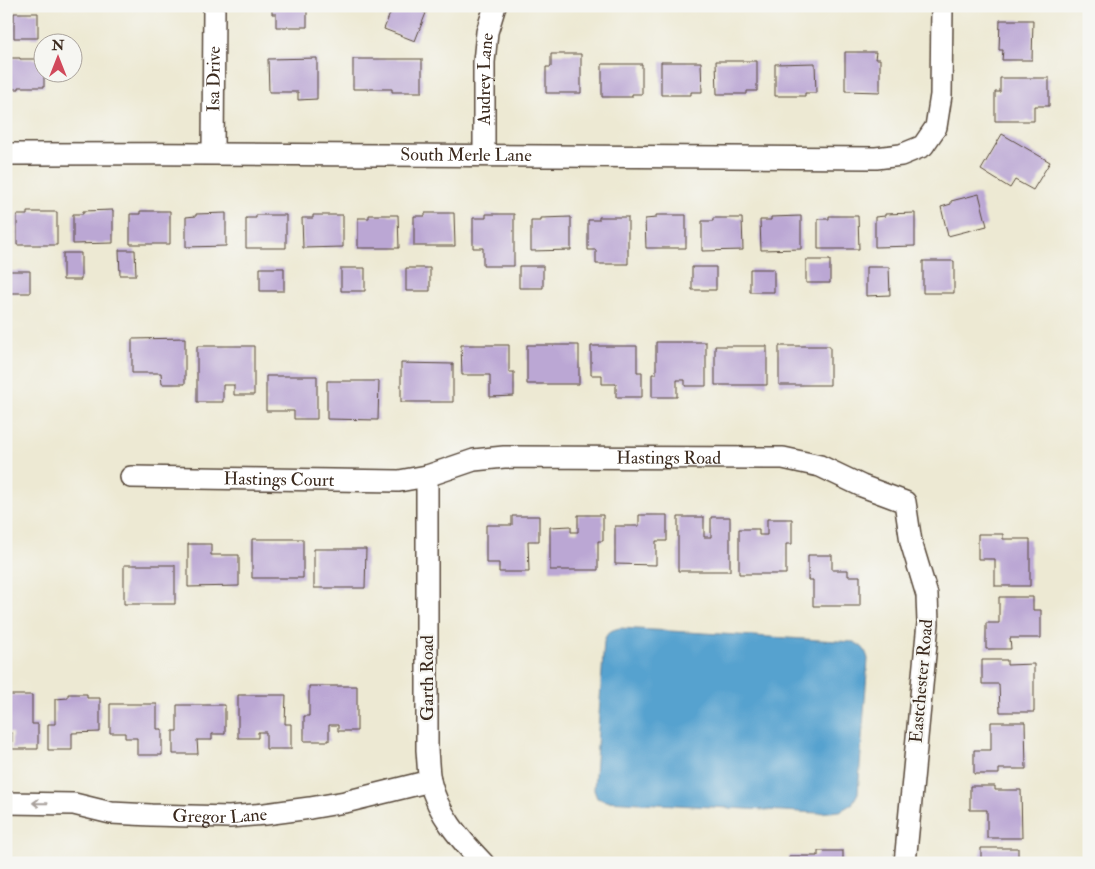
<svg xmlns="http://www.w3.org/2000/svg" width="1095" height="869" font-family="'IM FELL Double Pica',serif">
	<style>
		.water { fill: #57a2cf; stroke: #496676 }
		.building { fill: #bba7d4 }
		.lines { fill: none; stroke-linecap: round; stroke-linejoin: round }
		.minor-casing { stroke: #564739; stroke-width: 24 }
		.minor { stroke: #fff; stroke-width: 21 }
		.oneway { stroke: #a79f9a }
		.labels { text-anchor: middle; stroke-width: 4.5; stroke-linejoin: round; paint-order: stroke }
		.street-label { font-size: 18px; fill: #3b2a1e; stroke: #f6f6f2 }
	</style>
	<rect width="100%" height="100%" fill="#f6f6f2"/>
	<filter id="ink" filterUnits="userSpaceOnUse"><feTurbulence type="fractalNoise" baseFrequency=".02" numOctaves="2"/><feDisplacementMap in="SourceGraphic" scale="10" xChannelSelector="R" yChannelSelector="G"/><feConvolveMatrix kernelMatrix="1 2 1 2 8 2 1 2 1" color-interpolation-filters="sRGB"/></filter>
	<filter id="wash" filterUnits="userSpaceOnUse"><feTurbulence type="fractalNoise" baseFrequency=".0096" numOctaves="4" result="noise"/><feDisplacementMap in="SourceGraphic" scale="20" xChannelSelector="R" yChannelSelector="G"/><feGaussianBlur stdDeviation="1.12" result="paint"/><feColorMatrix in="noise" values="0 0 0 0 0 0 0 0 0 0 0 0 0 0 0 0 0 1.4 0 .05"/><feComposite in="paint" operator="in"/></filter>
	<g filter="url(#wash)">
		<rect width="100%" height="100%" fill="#ede9d3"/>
		<path class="water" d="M 620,628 L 854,642 C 863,647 865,648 868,659 L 858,793 L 852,804 L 840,811 L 818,813 L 606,801 L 597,798 L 594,790 L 604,641 C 607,632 611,630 620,628 Z"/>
		<g id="blocks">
			<path class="building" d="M 272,6 L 307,6 L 307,27 L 276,27 L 276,14 L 272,14 Z
				M 393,6 L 425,6 L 423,12 L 426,13 L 415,41 L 384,29 Z
				M 14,13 L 38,13 L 38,38 L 14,38 Z
				M 1000,20 L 1033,20 L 1032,60 L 1002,60 L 1003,50 L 999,50 Z
				M 845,52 L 876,52 L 875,59 L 880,59 L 880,92 L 845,91 Z
				M 551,54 L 581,54 L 581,93 L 546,93 L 546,67 L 551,67 Z
				M 6,56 L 9,56 L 9,58 L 20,58 L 20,59 L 42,59 L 42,72 L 44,72 L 44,87 L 19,87 L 19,89 L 6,89 Z
				M 317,58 L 317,99 L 298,100 L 298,92 L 269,92 L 268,59 Z
				M 353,59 L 422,59 L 422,92 L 392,92 L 392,89 L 353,89 Z
				M 716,61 L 757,61 L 757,91 L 747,91 L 747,94 L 717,94 Z
				M 661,62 L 701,62 L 702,92 L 691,92 L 691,95 L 661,95 Z
				M 815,63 L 816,93 L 805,93 L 805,96 L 775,96 L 775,64 Z
				M 602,64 L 642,64 L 642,94 L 632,94 L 632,97 L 602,97 Z
				M 1000,78 L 1049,78 L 1049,106 L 1034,106 L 1034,121 L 995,121 L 995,92 L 1000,92 Z
				M 1002,134 L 1050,162 L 1033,190 L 1015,180 L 1010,188 L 981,170 Z
				M 979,194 L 987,226 L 948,236 L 941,207 L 951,204 L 951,201 Z
				M 113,210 L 113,243 L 73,244 L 73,214 L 83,214 L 83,211 Z
				M 140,211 L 170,211 L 170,244 L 130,244 L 130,214 L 140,214 Z
				M 27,212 L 57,212 L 57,245 L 17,245 L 17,215 L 27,215 Z
				M 226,213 L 226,246 L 186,247 L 186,217 L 196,216 L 196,214 Z
				M 425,213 L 454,213 L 455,246 L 414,246 L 414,216 L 425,216 Z
				M 915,213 L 915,246 L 875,247 L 875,217 L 885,216 L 885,214 Z
				M 486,214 L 514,214 L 514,266 L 483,266 L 483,248 L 473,248 L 473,218 L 486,218 Z
				M 256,215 L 286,215 L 286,248 L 246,248 L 246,218 L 256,218 Z
				M 313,215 L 343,215 L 343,247 L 303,248 L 302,218 L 313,218 Z
				M 369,215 L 398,215 L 399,248 L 358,248 L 358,218 L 369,218 Z
				M 656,215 L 686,215 L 686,248 L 646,248 L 645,219 L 656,218 Z
				M 801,216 L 801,249 L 761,250 L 760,220 L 771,220 L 771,217 Z
				M 829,216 L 858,216 L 859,249 L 818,249 L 818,219 L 829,219 Z
				M 571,217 L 571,250 L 531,251 L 531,221 L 541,221 L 541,218 Z
				M 599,217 L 628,217 L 628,264 L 596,264 L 596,250 L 588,250 L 588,220 L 599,220 Z
				M 713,218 L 742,218 L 743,250 L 702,251 L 702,221 L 713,221 Z
				M 119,250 L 135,250 L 136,275 L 120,275 Z
				M 63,253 L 81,253 L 81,280 L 63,280 Z
				M 806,260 L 830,260 L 830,283 L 806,283 Z
				M 923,261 L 954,261 L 954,293 L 923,293 Z
				M 519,266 L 543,266 L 543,288 L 519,288 Z
				M 692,267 L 716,267 L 716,290 L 692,290 Z
				M 866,267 L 889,267 L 890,295 L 866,296 Z
				M 260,268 L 284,268 L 284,291 L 260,291 Z
				M 341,268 L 365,268 L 365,291 L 341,291 Z
				M 406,268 L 430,268 L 430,291 L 406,291 Z
				M 750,269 L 774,269 L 774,292 L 750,292 Z
				M 6,271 L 30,271 L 30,293 L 6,293 Z
				M 185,338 L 185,384 L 162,384 L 161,373 L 132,373 L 132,339 Z
				M 656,342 L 706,342 L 706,386 L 685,386 L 685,380 L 677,380 L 677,397 L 652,397 L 652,374 L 656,374 Z
				M 461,345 L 509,345 L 509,372 L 514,372 L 514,396 L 490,397 L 490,375 L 462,375 Z
				M 527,345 L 579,345 L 579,384 L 527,384 Z
				M 197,346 L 254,346 L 254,395 L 234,395 L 234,385 L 223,385 L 223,402 L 197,402 Z
				M 591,346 L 637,346 L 637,372 L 642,372 L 642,397 L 616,397 L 616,384 L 602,384 L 602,375 L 591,375 Z
				M 715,346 L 767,346 L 767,385 L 715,385 Z
				M 779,346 L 830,346 L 830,385 L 779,385 Z
				M 401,363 L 453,364 L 453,402 L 401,402 Z
				M 266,376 L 317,376 L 317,419 L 294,419 L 294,411 L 266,411 Z
				M 327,381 L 379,381 L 378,420 L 327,419 Z
				M 578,515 L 603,515 L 603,541 L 598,541 L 598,570 L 550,570 L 550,527 L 571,526 L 571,532 L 578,532 Z
				M 639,515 L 667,515 L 667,541 L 656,541 L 656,565 L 615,564 L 615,526 L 639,526 Z
				M 512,516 L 539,516 L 539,541 L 528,541 L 529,572 L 499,572 L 499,563 L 486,563 L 486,525 L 512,525 Z
				M 678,517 L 704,517 L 704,537 L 711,537 L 711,517 L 730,517 L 730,571 L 678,571 Z
				M 767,519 L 792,519 L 792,544 L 786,544 L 786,574 L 739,574 L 739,529 L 759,529 L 759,535 L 767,535 Z
				M 978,534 L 1003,534 L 1003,539 L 1030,539 L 1030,586 L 995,586 L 995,559 L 978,559 Z
				M 252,539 L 303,539 L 303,578 L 252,578 Z
				M 188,544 L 211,544 L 211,555 L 239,555 L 239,586 L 188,587 Z
				M 314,549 L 366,549 L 365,588 L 314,588 Z
				M 808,555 L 832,555 L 832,570 L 848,570 L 848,576 L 860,576 L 860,606 L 813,606 L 813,580 L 808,580 Z
				M 124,565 L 175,565 L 175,604 L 124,604 Z
				M 999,597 L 1033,597 L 1033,610 L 1041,610 L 1041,638 L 1010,638 L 1011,649 L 986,649 L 986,623 L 999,623 Z
				M 982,660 L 1007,660 L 1007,665 L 1034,664 L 1034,712 L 1000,712 L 999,684 L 982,684 Z
				M 309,686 L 357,686 L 357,731 L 338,731 L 338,725 L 329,725 L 329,741 L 304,741 L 304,716 L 309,716 Z
				M 68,694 L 87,694 L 87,698 L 100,698 L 100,732 L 72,733 L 72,750 L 48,750 L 48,724 L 55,724 L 55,699 L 68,698 Z
				M 6,695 L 32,695 L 32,724 L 38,724 L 38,749 L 12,749 L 12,733 L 6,733 Z
				M 238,695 L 286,695 L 285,724 L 291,724 L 291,749 L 266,749 L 266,732 L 258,732 L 258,738 L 238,738 Z
				M 110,704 L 157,704 L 157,729 L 162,729 L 162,755 L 137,755 L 137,738 L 125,738 L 125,733 L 110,733 Z
				M 177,705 L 225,705 L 225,734 L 212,734 L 212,740 L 197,740 L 198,754 L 173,754 L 173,731 L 177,731 Z
				M 991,722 L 1025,722 L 1026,769 L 999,769 L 999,774 L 974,774 L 974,750 L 991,750 Z
				M 970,786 L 995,786 L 995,790 L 1021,790 L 1022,838 L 987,838 L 987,810 L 970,810 Z
				M 981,848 L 1018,848 L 1018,863 L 981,863 Z
				M 818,851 L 843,851 L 843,863 L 789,863 L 789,856 L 818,856 Z"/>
		</g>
	</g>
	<g filter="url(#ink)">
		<use href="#blocks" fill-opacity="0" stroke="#564739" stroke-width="1"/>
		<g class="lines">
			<defs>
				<g id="minor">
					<path id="s1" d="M 213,153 L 214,6"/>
					<path id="s2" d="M 6,154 C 296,153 586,155 876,158 L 901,155 L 923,146 L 936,127 L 941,95 L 942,6"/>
					<path id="s3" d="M 484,154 L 484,62 L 487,32 L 495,6"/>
					<path d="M 427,476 L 427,750 C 428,760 428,771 430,781 C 438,815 460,839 483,863"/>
					<path id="s4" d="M 131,477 L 399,481 L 427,476 L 474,460 L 504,457 L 783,458 L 820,466 L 862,486 L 905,502 L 911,542 L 927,595 L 928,623 L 905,863"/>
					<path id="s5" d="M 6,803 L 74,804 L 111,813 L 151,815 L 229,817 L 265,814 L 310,808 L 345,802 L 430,781"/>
				</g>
			</defs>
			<use href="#minor" class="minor-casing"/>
			<use href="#minor" class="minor"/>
		</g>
		<defs><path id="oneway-shaft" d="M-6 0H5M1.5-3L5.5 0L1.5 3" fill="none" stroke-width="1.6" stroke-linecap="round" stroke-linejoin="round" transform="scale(1.25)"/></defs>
		<use class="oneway" href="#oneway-shaft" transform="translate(40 803) rotate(-179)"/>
	</g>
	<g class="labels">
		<g class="street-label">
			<text dy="6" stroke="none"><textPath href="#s1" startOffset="74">Isa Drive</textPath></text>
			<text dy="6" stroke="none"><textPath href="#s3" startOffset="75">Audrey Lane</textPath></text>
			<text dy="6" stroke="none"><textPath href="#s2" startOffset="460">South Merle Lane</textPath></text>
			<text dy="6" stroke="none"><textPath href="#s4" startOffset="541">Hastings Road</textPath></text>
			<text dy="6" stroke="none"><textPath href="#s4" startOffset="148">Hastings Court</textPath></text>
			<text transform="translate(427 678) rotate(-90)" y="6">Garth Road</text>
			<text transform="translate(921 681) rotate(-85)" y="6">Eastchester Road</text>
			<text dy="6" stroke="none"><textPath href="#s5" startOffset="215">Gregor Lane</textPath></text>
		</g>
	</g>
	<rect width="1095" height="869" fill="none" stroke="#f6f6f2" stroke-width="25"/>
	<g transform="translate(58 58)"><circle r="24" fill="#f6f6f2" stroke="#aba49d"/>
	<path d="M0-4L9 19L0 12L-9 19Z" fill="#d1495b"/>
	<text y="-8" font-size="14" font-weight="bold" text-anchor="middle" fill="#3b2a1e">N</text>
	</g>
</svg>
